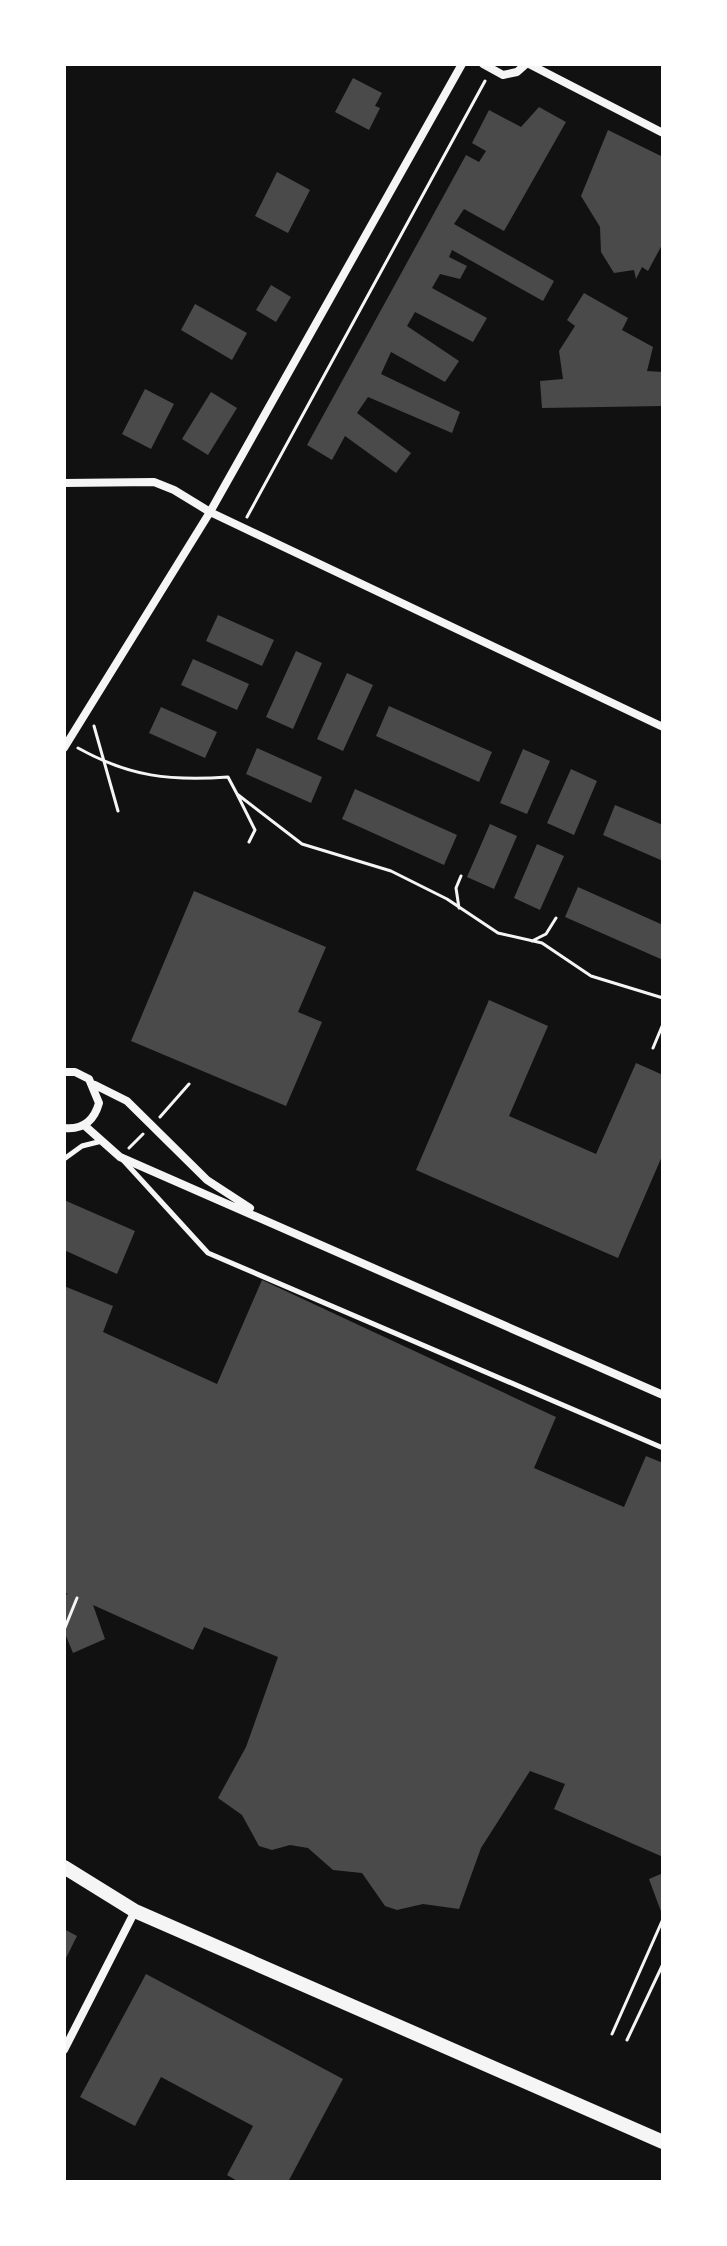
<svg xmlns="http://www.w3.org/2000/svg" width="727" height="2246" font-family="'Alegreya Sans',sans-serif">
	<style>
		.building { fill: #4a4a4a }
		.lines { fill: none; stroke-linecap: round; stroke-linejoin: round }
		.path { stroke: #f5f5f5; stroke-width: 3 }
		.service { stroke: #f5f5f5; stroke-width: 5 }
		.minor { stroke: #f5f5f5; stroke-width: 8 }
		.tertiary { stroke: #f5f5f5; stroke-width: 14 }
	</style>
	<rect width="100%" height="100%" fill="#111"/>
	<path class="building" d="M 353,78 L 382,93 L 375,106 L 380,108 L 369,130 L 335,112 Z
		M 539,107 L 566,122 L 504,231 L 464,209 L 454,224 L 554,281 L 543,301 L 452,250 L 449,257 L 467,266 L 460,279 L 440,274 L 432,288 L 487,318 L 473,342 L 415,312 L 407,326 L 459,361 L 445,382 L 391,352 L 381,374 L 460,412 L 452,433 L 368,397 L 357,413 L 411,453 L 396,473 L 345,436 L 332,460 L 307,445 L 466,155 L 479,162 L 486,151 L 472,143 L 489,110 L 521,127 Z
		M 608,130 L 663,157 L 663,243 L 648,271 L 642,267 L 636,279 L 634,270 L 614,273 L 601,252 L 600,227 L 581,196 Z
		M 277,172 L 310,190 L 288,233 L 255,216 Z
		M 271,285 L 291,297 L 276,322 L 256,310 Z
		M 584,293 L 628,318 L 622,330 L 653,347 L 647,371 L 663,372 L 663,406 L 542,408 L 540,381 L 563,379 L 559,351 L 575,326 L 567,320 Z
		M 195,304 L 247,333 L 232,360 L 181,330 Z
		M 145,389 L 174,404 L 151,449 L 122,434 Z
		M 211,392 L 237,408 L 208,455 L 182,439 Z
		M 218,615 L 274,640 L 262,666 L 206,641 Z
		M 296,651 L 322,663 L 293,729 L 266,717 Z
		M 193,659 L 249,684 L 237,710 L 181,685 Z
		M 347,673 L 373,685 L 343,751 L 317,739 Z
		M 389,706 L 492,752 L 479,782 L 376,736 Z
		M 161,707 L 217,732 L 205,758 L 149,733 Z
		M 257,748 L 322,777 L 311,803 L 246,774 Z
		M 523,749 L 550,761 L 527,814 L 500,803 Z
		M 571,769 L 597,781 L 574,835 L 547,823 Z
		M 355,789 L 457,835 L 444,865 L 342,819 Z
		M 615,805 L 663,825 L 663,861 L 603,835 Z
		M 490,824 L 517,836 L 494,889 L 467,877 Z
		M 537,844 L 564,856 L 540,910 L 514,898 Z
		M 578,887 L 663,925 L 663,960 L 565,917 Z
		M 194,891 L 326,947 L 298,1012 L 322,1022 L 286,1106 L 131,1041 Z
		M 489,1000 L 548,1026 L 509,1116 L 596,1154 L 636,1063 L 663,1075 L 663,1154 L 618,1258 L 416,1170 Z
		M 64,1200 L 135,1231 L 117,1274 L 64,1250 Z
		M 262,1280 L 556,1417 L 534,1468 L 624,1507 L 646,1456 L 663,1463 L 663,1857 L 554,1809 L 565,1784 L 530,1771 L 481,1848 L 459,1909 L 423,1904 L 397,1910 L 385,1906 L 362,1873 L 333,1870 L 308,1848 L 290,1845 L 272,1850 L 259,1846 L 242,1815 L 218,1798 L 246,1747 L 278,1657 L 204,1627 L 193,1650 L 93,1605 L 105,1639 L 73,1653 L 64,1631 L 64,1595 L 68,1594 L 64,1592 L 64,1286 L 113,1306 L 103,1332 L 217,1384 Z
		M 663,1873 L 663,1917 L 649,1879 Z
		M 64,1929 L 77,1936 L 64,1962 Z
		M 146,1974 L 343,2079 L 288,2182 L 239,2182 L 227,2175 L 253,2126 L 161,2077 L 135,2126 L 80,2097 Z"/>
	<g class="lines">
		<path class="path" d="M 247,517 L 485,81
			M 94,726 L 118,811
			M 78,748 C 130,777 170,781 228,777 L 237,794 L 302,844 L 391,871 L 447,899 L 498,933 L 542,943 L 591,976 L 663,998
			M 237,794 L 255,830 L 249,842
			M 459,908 L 456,888 L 461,876
			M 532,941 L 546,934 L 556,918
			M 653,1048 L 663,1024
			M 160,1117 L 189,1084
			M 129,1148 L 143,1134
			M 64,1630 L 77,1598
			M 612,2034 L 663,1919
			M 627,2040 L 663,1964"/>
		<path class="service" d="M 64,1159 L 82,1146 L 102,1141
			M 123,1160 L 208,1253 L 663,1448"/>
		<path class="minor" d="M 483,64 L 503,75 L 517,72 L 526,64
			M 529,64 L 663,133
			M 64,483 L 154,482 L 174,490 L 210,512 L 663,727
			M 64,748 L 210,512 L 462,64
			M 64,1072 L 75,1072 L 89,1079 L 99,1103 C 94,1121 83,1130 64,1128
			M 95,1085 L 127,1101 L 207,1180 L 250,1208
			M 84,1125 L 120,1157 L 663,1395
			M 64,2050 L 135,1911"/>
		<path class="tertiary" d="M 64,1867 L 135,1911 L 663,2142"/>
	</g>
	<rect width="727" height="2246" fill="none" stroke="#ffffff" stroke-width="132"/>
</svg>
